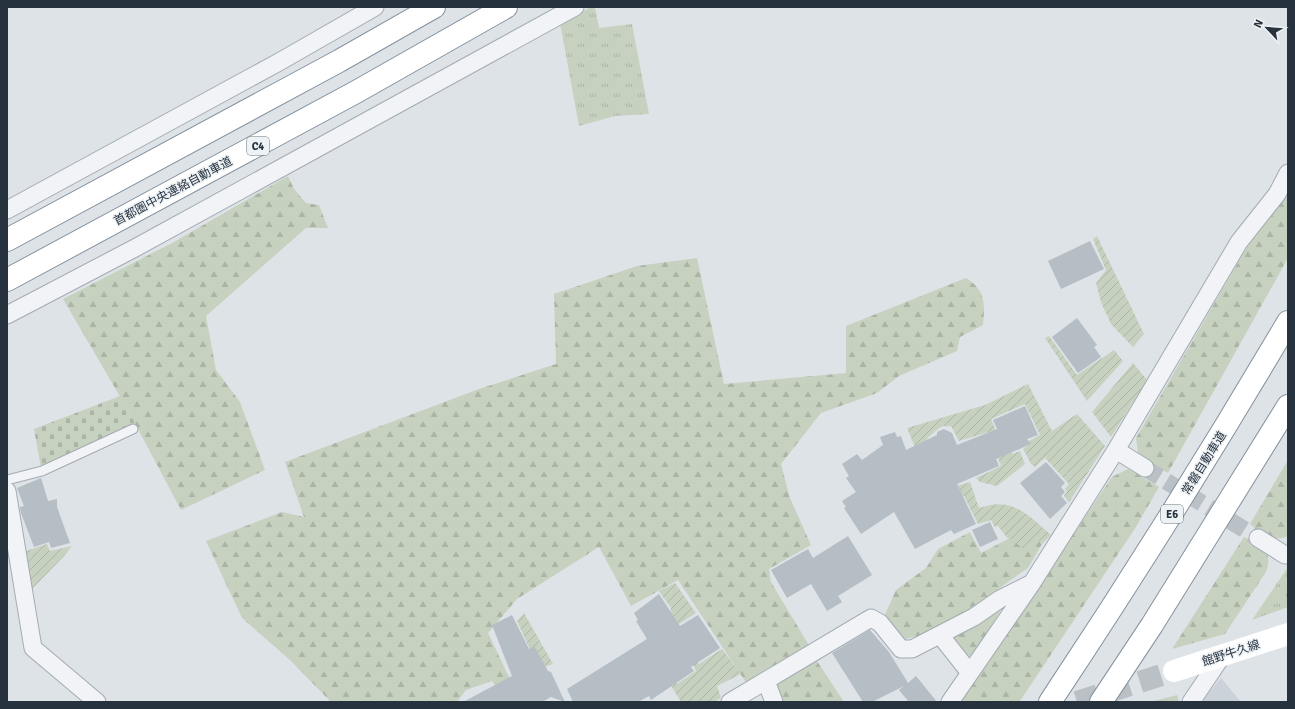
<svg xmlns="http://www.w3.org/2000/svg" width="1295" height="709" font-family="Signika,'Noto Sans JP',sans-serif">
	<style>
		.built { fill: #ccd2da }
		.grass { fill: url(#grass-tufts) }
		.forest { fill: url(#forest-firs) }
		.cemetery { fill: url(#cemetery-stones) }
		.garden { fill: url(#garden-furrows) }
		.building { fill: #b5bdc5 }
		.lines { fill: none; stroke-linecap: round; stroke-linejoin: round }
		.street-tunnel { stroke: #b9c0c6; stroke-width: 17; stroke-dasharray: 17 8; stroke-linecap: butt }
		.secondary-tunnel { stroke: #b9c0c6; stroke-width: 22; stroke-dasharray: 22 11; stroke-linecap: butt }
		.lane-casing { stroke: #a3aab2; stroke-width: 11 }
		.street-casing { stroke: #a3aab2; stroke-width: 19 }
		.highway-casing { stroke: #85929f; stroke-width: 24 }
		.lane { stroke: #f1f3f6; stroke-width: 9 }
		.street { stroke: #f1f3f6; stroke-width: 17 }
		.secondary { stroke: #fff; stroke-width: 22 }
		.highway { stroke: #fff; stroke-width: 22 }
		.labels { text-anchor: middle; stroke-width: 3; stroke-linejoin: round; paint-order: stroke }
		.shield { fill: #edf2f5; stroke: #626c76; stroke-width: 1 }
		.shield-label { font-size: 11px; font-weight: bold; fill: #27323f }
		.street-label { font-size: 12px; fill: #27323f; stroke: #edf2f5 }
	</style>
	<defs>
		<pattern id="grass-tufts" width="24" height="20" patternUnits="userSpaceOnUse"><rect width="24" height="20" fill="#c6d2bf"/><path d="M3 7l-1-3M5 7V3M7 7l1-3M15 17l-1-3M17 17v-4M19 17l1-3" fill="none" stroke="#aab5a5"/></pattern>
		<pattern id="forest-firs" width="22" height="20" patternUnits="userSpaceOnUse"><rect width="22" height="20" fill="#c6d2bf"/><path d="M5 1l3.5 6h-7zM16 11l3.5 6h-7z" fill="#aab5a5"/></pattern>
		<pattern id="cemetery-stones" width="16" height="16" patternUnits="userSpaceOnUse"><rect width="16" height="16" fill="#c6d2bf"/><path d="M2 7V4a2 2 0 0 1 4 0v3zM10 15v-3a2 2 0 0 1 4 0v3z" fill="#aab5a5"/></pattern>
		<pattern id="garden-furrows" width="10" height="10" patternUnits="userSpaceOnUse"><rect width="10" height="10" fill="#c6d2bf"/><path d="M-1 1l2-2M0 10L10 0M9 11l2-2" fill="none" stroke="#aab5a5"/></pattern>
	</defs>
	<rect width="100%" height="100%" fill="#dee3e8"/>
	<path class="built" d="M 1221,678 L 1241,702 L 1201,702 Z"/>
	<path class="grass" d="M 591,7 L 595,7 L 599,28 L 632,24 L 649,114 L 615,116 L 579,126 L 560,23 Z
		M 1288,567 L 1288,607 L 1252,620 Z"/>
	<path class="forest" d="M 288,176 L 294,189 L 306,203 L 319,205 L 328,228 L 306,228 L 206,316 L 216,370 L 240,402 L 265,470 L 181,510 L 129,412 L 63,299 L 174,242 Z
		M 1288,193 L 1288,258 L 1168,473 L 1149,462 L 1138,452 L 1136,438 L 1246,249 Z
		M 697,258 L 724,384 L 846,373 L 846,326 L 966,278 C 986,291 985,303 983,325 L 960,337 L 957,351 L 899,376 L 877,393 L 821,413 L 781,464 L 790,498 L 811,545 L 769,569 L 771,582 L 810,647 L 747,684 L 678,580 L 631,606 L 599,547 L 517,599 L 488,633 L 521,702 L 506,702 L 492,681 L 466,690 L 457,702 L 328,702 L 330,701 L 290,660 L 242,618 L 206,541 L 282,512 L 304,517 L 285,462 L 479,389 L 556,364 L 554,294 L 637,266 Z
		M 1288,460 L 1288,536 C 1273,543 1261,533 1250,524 Z
		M 1128,469 L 1159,487 L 1136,527 L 1020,701 L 961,702 L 961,700 L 1112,477 Z
		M 970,532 L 981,553 L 1010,538 L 1036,538 L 1042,544 L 1028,568 L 949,623 L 925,634 L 905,639 L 884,617 L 896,590 L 926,568 L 938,549 Z
		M 1244,537 C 1261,545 1274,549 1266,572 L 1225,634 L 1172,649 Z
		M 1004,605 L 972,656 L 964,655 L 953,641 L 956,635 Z
		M 817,661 L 844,702 L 783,702 L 777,689 L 778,684 L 790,675 Z
		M 1177,695 L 1179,702 L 1150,702 Z"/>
	<path class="cemetery" d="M 120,396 L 136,425 L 41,468 L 34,429 Z"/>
	<path class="garden" d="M 1097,236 L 1144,334 L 1133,347 L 1111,324 L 1101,302 L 1096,283 L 1106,270 L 1093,239 Z
		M 1049,336 L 1077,375 L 1114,350 L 1123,361 L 1087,401 L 1045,338 Z
		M 1133,363 L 1147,380 L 1111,437 L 1092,412 Z
		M 1028,384 L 1052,431 L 1077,414 L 1105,446 L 1069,502 L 1064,496 L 1067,491 L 1065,489 L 1069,484 L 1045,458 L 1035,467 L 1031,464 L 1023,449 L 1030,444 L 1029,441 L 1040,435 L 1025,404 L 991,419 L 1005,452 L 1010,450 L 1013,454 L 1020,451 L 1025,464 L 997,486 L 980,482 L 976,478 L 1001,466 L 993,446 L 992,431 L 959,441 L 951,426 C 948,427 946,426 944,426 C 938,427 932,435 927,438 L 936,463 L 924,469 L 907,428 L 985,405 Z
		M 970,482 L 979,508 C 1012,496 1027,514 1051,535 L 1042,544 L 1036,538 L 1023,549 L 1010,538 L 1008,539 L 998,526 L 995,527 L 991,520 L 978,524 L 964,496 L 940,507 L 947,489 Z
		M 47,544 L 50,551 L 72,546 L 65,555 L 31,590 L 26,551 Z
		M 675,583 L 696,613 L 668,631 L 671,608 L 659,591 Z
		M 524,613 L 553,664 L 539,669 L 517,621 Z
		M 646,639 L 677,684 L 696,671 L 692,662 L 695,660 L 699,664 L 722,649 L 741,674 L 717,686 L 721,698 L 714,702 L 681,702 L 644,641 Z"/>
	<path class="building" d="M 1090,241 L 1104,269 L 1061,289 L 1048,261 Z
		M 1077,318 L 1097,345 L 1094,347 L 1101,357 L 1078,373 L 1052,337 Z
		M 1025,406 L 1038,435 L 1027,439 L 1031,444 L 996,459 L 999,466 L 957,484 L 976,524 L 954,534 L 951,530 L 915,549 L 894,512 L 861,534 L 844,508 L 846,507 L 842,501 L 856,492 L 846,478 L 849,476 L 842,464 L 857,454 L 862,460 L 883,445 L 880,437 L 895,432 L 897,437 L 901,436 L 906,450 L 937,435 L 937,432 L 944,429 L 952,433 L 957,445 L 997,429 L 993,420 Z
		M 1046,462 L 1065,483 L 1061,487 L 1065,492 L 1061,496 L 1067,503 L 1050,519 L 1020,483 Z
		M 41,478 L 48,501 L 57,499 L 57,507 L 70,543 L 51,548 L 49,542 L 34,547 L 21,513 L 20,507 L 24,506 L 17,488 Z
		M 990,522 L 998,539 L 980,547 L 972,530 Z
		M 848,536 L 872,575 L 838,596 L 842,602 L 827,611 L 811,584 L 787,598 L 771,570 L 808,549 L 813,558 Z
		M 659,594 L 680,626 L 698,615 L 720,648 L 691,667 L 694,671 L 651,700 L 649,696 L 638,702 L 573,702 L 567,689 L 647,639 L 636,621 L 638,620 L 634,613 Z
		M 512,615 L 529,649 L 534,646 L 548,671 L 551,672 L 565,702 L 551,697 L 542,702 L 463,702 L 512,676 L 492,625 Z
		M 870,630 L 889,652 L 908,683 L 916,676 L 937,702 L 909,702 L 899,690 L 904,686 L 872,702 L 863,702 L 832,653 Z"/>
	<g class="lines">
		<path class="street-tunnel" d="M 1145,468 L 1258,538"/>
		<path class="secondary-tunnel" d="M 1077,702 L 1174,671"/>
		<defs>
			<path id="lane" d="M 7,480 L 42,471 L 133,429"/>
			<path id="street" d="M 7,210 L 279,62 L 375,7
				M 7,315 L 135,248 L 575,7
				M 1116,450 L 1145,468
				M 7,491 L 33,648 L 97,702
				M 1258,538 L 1285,555
				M 940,635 L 970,673
				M 766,681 L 774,702
				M 730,702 L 871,618 L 880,623 L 901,649 L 912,649 L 974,617 L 1000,599 L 1030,584
				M 950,702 L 1032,583 L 1116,450 L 1239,242 L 1277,194 L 1288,173
				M 1191,702 L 1222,656"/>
			<path id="highway" d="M 7,240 L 339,61 L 434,7
				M 7,280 L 356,92 L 506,7
				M 1050,702 C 1133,577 1212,451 1288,322
				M 1101,702 L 1152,625 L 1288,406"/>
		</defs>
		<use href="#lane" class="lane-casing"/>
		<use href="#street" class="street-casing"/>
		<use href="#highway" class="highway-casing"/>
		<use href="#lane" class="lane"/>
		<use href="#street" class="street"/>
		<path class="secondary" d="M 1174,671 L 1288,634"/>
		<use href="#highway" class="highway"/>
	</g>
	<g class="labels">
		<g class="shield">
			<rect x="247" y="137" width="22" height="18" rx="3"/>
			<rect x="1161" y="505" width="22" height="18" rx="3"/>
		</g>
		<g class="shield-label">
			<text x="258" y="150">C4</text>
			<text x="1172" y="518">E6</text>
		</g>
		<g class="street-label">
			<text transform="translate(173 191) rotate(-28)" y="4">首都圏中央連絡自動車道</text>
			<text transform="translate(1204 463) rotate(-58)" y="4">常磐自動車道</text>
			<text transform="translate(1231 653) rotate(-18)" y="4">館野牛久線</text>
		</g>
	</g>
	<rect width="1295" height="709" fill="none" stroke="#27323f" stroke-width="16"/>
	<g transform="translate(1267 28) rotate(296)" stroke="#edf2f5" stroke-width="3" paint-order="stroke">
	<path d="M0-3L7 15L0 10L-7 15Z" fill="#27323f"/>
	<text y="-6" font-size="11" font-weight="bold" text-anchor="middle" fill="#27323f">N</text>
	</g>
</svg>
